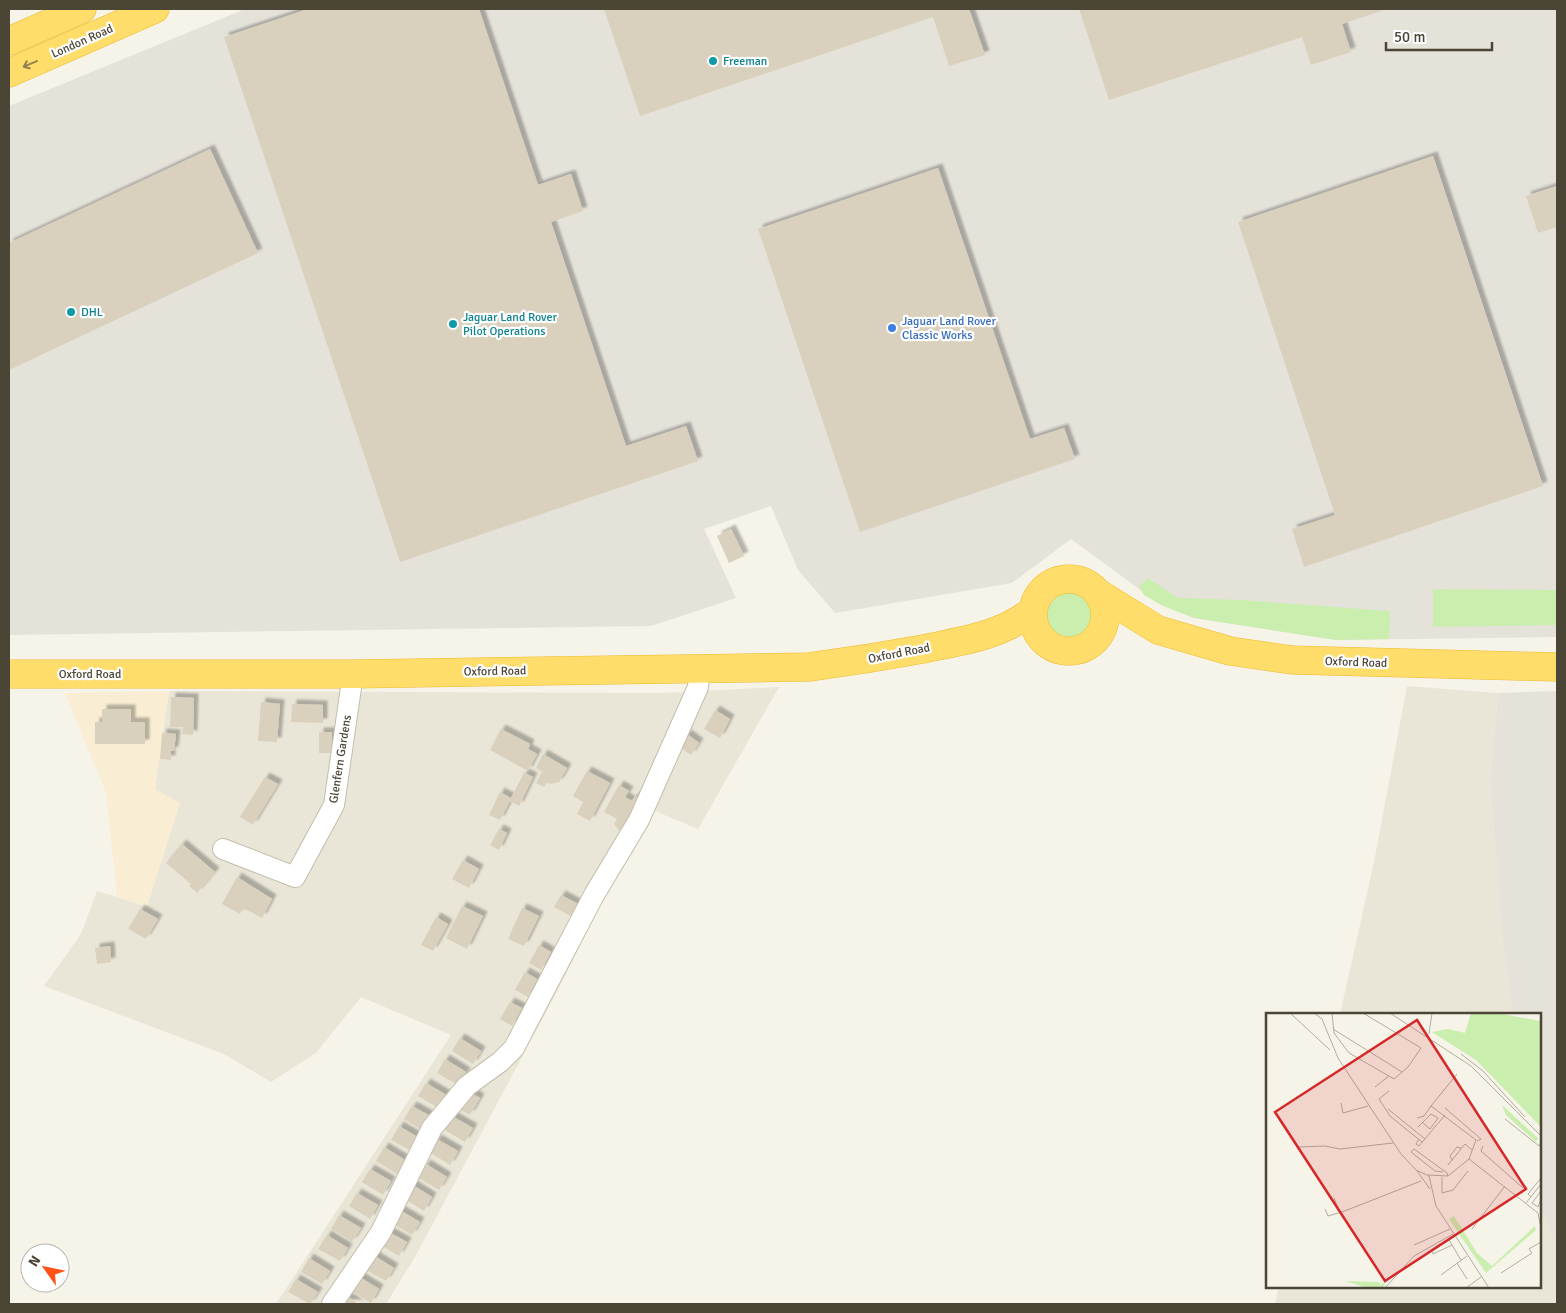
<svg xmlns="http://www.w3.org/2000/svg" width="1566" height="1313" font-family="Signika,sans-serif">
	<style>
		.residential { fill: #eae6d7 }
		.commercial { fill: #f9edd3 }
		.industrial { fill: #e5e2da }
		.green { fill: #caeeae }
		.building { fill: #d9d1bd; filter: url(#shadow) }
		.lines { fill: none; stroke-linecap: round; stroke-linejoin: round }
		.minor-casing { stroke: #c3bdaa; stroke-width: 22 }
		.highway-casing { stroke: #edba2c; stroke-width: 29 }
		.minor { stroke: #fff; stroke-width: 20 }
		.highway { stroke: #ffdd6b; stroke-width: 28 }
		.oneway { stroke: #93824b }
		.culture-dot { fill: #0f9aa8; stroke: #fff; stroke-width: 2 }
		.shop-dot { fill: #3f7fe0; stroke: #fff; stroke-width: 2 }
		.labels { text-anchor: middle; stroke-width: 4.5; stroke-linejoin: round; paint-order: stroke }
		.street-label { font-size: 12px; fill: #4b4536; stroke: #fff }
		.culture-label { font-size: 12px; fill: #0d838f; stroke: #fff; text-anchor: start }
		.shop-label { font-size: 12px; fill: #366cbe; stroke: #fff; text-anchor: start }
		.inset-road { fill: none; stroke: #b2ada1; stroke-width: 1 }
		.view { fill: #d62828; fill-opacity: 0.15; stroke: #d62828; stroke-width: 2.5 }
		.inset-edge { fill: none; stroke: #4b4536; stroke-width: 2.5 }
	</style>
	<defs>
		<filter id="shadow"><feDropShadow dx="4.5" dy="-4.5" stdDeviation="1" flood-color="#0004"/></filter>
	</defs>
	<rect width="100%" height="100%" fill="#f6f3e9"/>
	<path class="residential" d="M 1407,686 L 1498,693 L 1490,782 L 1503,945 L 1513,1014 L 1340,1014 L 1374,862 Z
		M 779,687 L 698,829 L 648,808 L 560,986 L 415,1257 L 386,1304 L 276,1304 L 451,1035 L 361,997 L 316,1053 L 271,1082 L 224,1054 L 44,986 L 81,934 L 97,891 L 148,906 L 155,789 L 169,691 L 663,693 Z
		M 1540,1203 L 1557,1243 L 1557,1304 L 1275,1304 L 1279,1287 L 1540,1287 Z"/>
	<path class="commercial" d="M 169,691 L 155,789 L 180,803 L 147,907 L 117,897 L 106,792 L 65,693 Z"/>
	<path class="industrial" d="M 245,9 L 1557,9 L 1557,637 L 1336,640 L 1194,618 L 1161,605 L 1071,539 L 1012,583 L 835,613 L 798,570 L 771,506 L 704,529 L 736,598 L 651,626 L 9,635 L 9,106 Z
		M 1557,691 L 1557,1247 L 1540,1206 L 1540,1014 L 1513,1014 L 1503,945 L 1490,782 L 1498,693 Z"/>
	<path class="green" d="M 1148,578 L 1178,598 L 1241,600 L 1390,611 L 1389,639 L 1336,640 L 1194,618 L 1161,605 L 1144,595 L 1139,586 Z
		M1043 614a27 27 0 1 1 54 0a27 27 0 1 1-54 0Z
		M 1433,589 L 1557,590 L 1557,625 L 1433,627 Z"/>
	<path class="building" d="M 308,9 L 479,9 L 538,185 L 571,174 L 583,211 L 551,222 L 626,446 L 686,426 L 698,461 L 400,562 L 224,37 Z
		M 604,9 L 969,9 L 985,55 L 949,66 L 933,17 L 640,116 Z
		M 1079,9 L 1387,9 L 1342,24 L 1351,52 L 1311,65 L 1302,37 L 1109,100 Z
		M 210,149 L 258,253 L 9,370 L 9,243 Z
		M 1433,156 L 1543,486 L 1304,567 L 1292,529 L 1335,515 L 1238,222 Z
		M 938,168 L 1030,439 L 1064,428 L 1075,459 L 860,532 L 758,229 Z
		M 1557,186 L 1557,227 L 1538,233 L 1526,196 Z
		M 731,529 L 744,556 L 729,563 L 717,536 Z
		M 171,697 L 194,698 L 193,735 L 182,734 L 183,727 L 170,727 Z
		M 261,702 L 280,704 L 277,742 L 258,741 Z
		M 292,704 L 323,705 L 323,723 L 291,722 Z
		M 102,709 L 131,709 L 131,722 L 145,722 L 145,744 L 95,744 L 95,722 L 102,722 Z
		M 715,710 L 730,719 L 720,738 L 704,729 Z
		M 501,729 L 530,744 L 528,749 L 537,754 L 528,771 L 490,750 Z
		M 319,732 L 332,732 L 332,753 L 319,753 Z
		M 162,733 L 176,734 L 174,751 L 171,751 L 171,760 L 160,759 Z
		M 687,734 L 699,743 L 691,755 L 678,746 Z
		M 543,754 L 567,768 L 559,782 L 551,784 L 547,782 L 544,787 L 536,783 L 542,772 L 536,768 Z
		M 587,771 L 610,783 L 590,821 L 577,814 L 583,802 L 573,796 Z
		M 524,773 L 533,777 L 519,806 L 510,801 L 500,820 L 489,815 L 500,792 L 511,798 Z
		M 265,777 L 278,784 L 253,825 L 240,817 Z
		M 619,785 L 629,791 L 625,797 L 632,801 L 635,796 L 641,799 L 623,828 L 619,830 L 614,824 L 617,819 L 604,812 Z
		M 499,829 L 507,833 L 499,850 L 490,845 Z
		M 182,844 L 215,872 L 197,893 L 189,886 L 191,884 L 166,863 Z
		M 463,860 L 479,869 L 469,888 L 452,879 Z
		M 237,877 L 272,899 L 262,918 L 243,908 L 240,914 L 222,904 Z
		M 561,895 L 580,905 L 574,918 L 554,907 Z
		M 462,906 L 483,916 L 467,949 L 446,938 Z
		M 522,908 L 539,916 L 524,946 L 508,939 Z
		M 140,909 L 158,919 L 146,939 L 128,929 Z
		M 436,917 L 448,924 L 433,951 L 421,945 Z
		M 539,945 L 551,952 L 541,970 L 529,963 Z
		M 110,946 L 111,962 L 97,964 L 95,948 Z
		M 525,972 L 537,979 L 528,997 L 515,990 Z
		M 510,1002 L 522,1008 L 512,1026 L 500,1019 Z
		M 460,1038 L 481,1051 L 473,1064 L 452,1051 Z
		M 445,1059 L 466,1072 L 458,1085 L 437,1073 Z
		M 426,1083 L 448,1096 L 440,1109 L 418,1096 Z
		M 468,1091 L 480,1098 L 470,1115 L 458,1109 Z
		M 412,1106 L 434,1118 L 425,1132 L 404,1119 Z
		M 452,1116 L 473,1128 L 465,1142 L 443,1129 Z
		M 399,1126 L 421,1139 L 413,1152 L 391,1140 Z
		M 437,1139 L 458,1151 L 450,1165 L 429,1152 Z
		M 384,1147 L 405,1160 L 397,1174 L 376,1161 Z
		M 426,1164 L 447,1177 L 439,1190 L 417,1177 Z
		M 370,1169 L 391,1181 L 383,1195 L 362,1182 Z
		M 411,1184 L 432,1197 L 424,1211 L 403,1198 Z
		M 357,1193 L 378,1205 L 370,1219 L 349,1206 Z
		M 398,1209 L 420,1222 L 412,1235 L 390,1222 Z
		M 339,1215 L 361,1228 L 352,1242 L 331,1229 Z
		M 385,1230 L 407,1242 L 399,1256 L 377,1243 Z
		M 327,1235 L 348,1248 L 340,1261 L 318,1249 Z
		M 373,1255 L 394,1268 L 386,1281 L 364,1269 Z
		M 309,1258 L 330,1271 L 322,1284 L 301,1272 Z
		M 358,1276 L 379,1289 L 371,1303 L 350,1290 Z
		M 296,1279 L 318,1292 L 310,1304 L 288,1292 Z
		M 347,1297 L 359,1304 L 343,1304 Z"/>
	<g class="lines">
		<defs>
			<path id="minor" d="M 223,849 L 295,877 L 334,805 L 353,674
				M 332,1304 L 381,1232 L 432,1128 L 467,1086 L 500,1062 L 514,1048 L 594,895 L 639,820 L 698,687 L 700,669"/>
			<path id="highway" d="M 9,41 L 82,9
				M 9,73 L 155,9
				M1033 615a36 36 0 1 1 72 0a36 36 0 1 1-72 0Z
				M 1098,593 L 1158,630 L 1230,651 L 1292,660 L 1557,667
				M 9,674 L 353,674 L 809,667 C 847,662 885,656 923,649 C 961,641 1002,636 1033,610"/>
		</defs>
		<use href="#minor" class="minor-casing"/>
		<use href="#highway" class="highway-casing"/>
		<use href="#minor" class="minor"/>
		<use href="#highway" class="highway"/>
	</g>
	<defs><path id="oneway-shaft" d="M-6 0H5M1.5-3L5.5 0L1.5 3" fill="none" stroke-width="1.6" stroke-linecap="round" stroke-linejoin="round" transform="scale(1.25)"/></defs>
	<use class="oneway" href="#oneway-shaft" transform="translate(30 64) rotate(157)"/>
	<g class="culture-dot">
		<circle cx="713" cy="61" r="5"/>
		<circle cx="71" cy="312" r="5"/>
		<circle cx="453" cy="324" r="5"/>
	</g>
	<circle class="shop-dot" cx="892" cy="328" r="5"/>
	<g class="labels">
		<g class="street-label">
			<text transform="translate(82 41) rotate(-24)" y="4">London Road</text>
			<text transform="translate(899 653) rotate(-11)" y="4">Oxford Road</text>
			<text transform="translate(1356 662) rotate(2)" y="4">Oxford Road</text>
			<text transform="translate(495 671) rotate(-1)" y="4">Oxford Road</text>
			<text x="90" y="678">Oxford Road</text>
			<text transform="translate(340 759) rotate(-81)" y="4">Glenfern Gardens</text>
		</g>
		<g class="culture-label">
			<text x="723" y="65">Freeman</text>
			<text x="81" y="316">DHL</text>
			<text x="463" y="321">Jaguar Land Rover<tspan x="463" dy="14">Pilot Operations</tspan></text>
		</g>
		<g class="shop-label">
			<text x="902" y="325">Jaguar Land Rover<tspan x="902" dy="14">Classic Works</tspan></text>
		</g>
	</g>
	<g transform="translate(1266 1013)">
		<rect width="275" height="275" fill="#f6f3e9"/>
		<path d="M 205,0 L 231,0 L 274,8 L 275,0 L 275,114 L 210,47 L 166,19 L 182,16 L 199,20 ZM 236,92 L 272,125 L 270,129 L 240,102 ZM 188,203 L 211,240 L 226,253 L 269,213 L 270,217 L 220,260 L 183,206 ZM 120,267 L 117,275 L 101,275 L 79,268 L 113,269 L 115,272 Z" fill="#caeeae"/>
		<path class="inset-road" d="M 24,0 L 64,37M 48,0 L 56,6 L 72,45 L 135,141 L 150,157 L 163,163 L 170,193 L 223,275M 66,0 L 68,20 L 83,40 L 128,66 L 142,54 L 155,35 L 97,0M 124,0 L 205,53 L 275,123M 67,16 L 136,59M 163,21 L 166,0M 195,41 L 217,58 L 259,104M 191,61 L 165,93 L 210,127 L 203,146M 109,74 L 123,63M 123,78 L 113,86 L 124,103 L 156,129M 75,90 L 77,100 L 102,93M 179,95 L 215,126 L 211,128M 122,96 L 159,126M 151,105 L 158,103 L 165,93M 239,106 L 273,133 L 275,129M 152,114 L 165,101 L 172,105 L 164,116 L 157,110M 153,126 L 150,131 L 153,133 L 179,102M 217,133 L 215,138 L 257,175M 32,134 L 59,133 L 74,136 L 127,130M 186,147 L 184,143 L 191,134 L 195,135M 182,152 L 199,131 L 206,137M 151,158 L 164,176M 177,159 L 169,158 L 145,139 L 148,136 L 181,160 L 182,163M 162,162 L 182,163 L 203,146 L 272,200 L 275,215M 176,164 L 176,180 L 187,177 L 202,158M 275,178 L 266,190 L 272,194 L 275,186M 265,184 L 262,181 L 275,165M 68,185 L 74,200M 260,190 L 275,171M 59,196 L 62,203 L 76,199 L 155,168M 206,216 L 239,173M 180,228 L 183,227 L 195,247M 174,231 L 165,237 L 167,241 L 186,232M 148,232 L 184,216M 191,250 L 201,266M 235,260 L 266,240 L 263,236 L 275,229M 175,262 L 201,243M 119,275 L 148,243 L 187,221M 200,275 L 215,264"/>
		<path class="view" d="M 151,7 L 260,176 L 119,268 L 9,99 Z"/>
		<rect width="275" height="275" class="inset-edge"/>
	</g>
	<rect width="1566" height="1313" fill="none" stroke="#4b4536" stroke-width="20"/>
	<g transform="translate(45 1268) rotate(303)"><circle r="24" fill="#ffffff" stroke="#b7b5af"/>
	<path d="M0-4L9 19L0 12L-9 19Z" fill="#ff5217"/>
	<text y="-8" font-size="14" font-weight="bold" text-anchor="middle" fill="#4b4536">N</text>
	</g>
	<path d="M1386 42v8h106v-8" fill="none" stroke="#4b4536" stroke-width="2.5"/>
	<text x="1394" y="42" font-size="15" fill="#4b4536" stroke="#ffffff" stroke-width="4" paint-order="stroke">50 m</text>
</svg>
